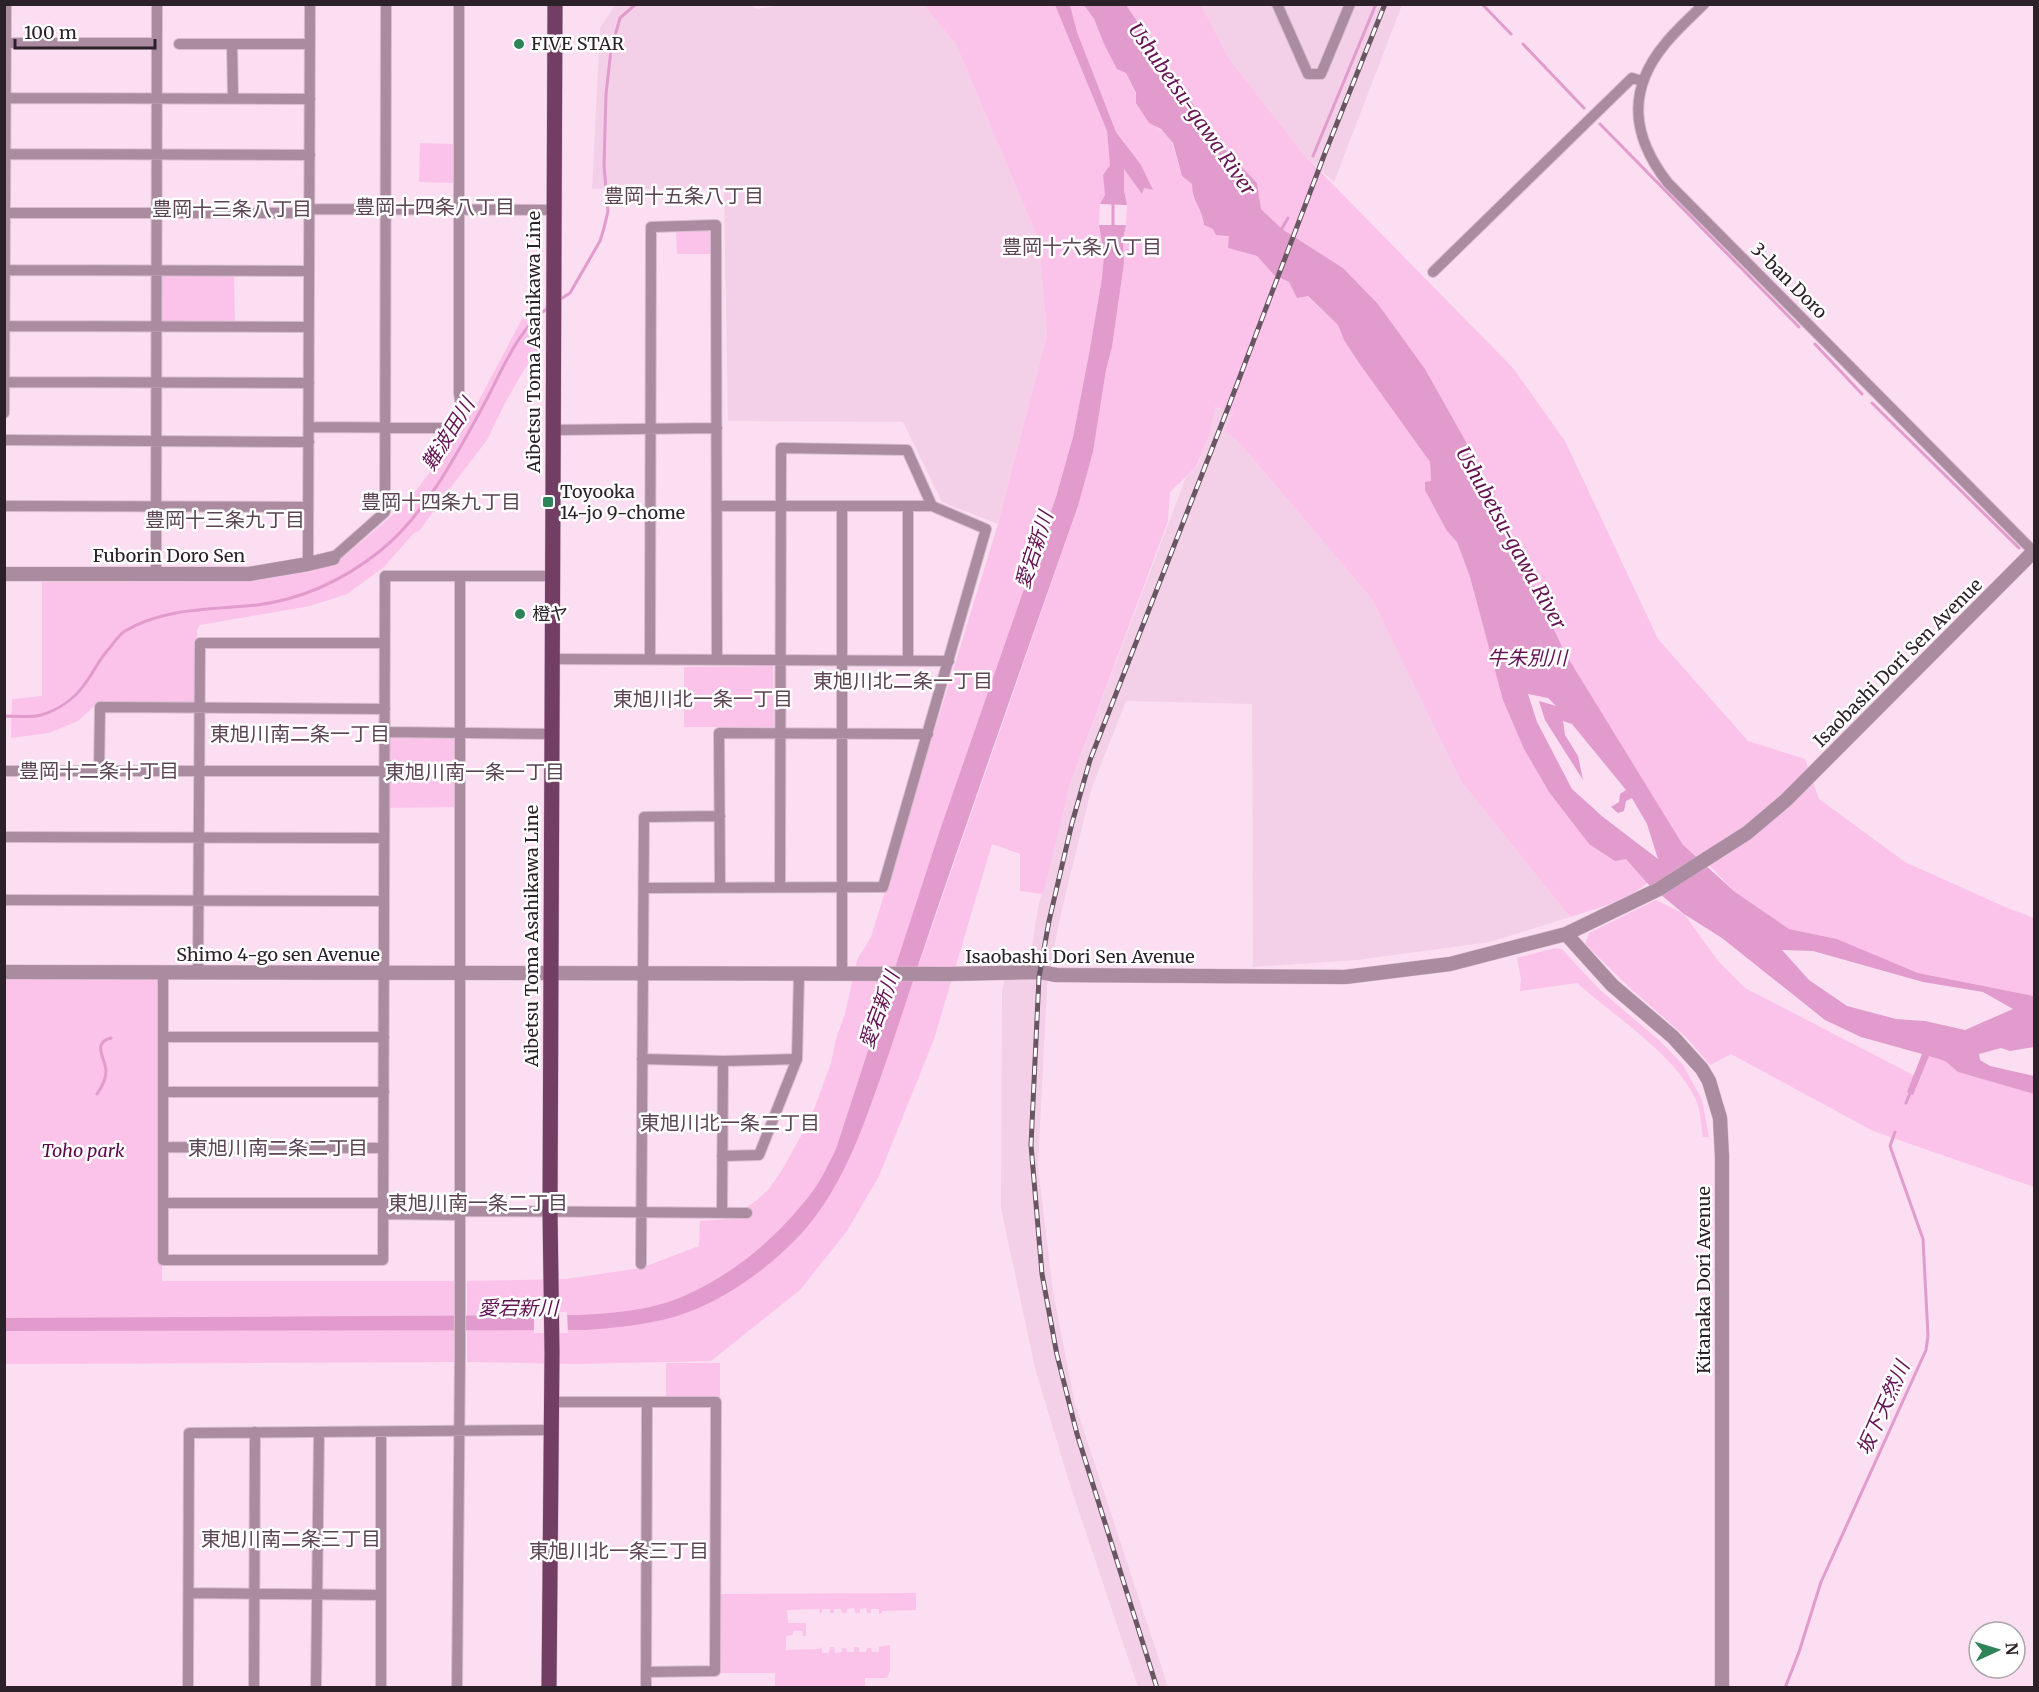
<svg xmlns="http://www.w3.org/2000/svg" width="2039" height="1692" font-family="Merriweather,'Noto Sans JP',serif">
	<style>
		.built { fill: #f4cfe8 }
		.green { fill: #fbc2ea }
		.water { fill: #e19bcc; fill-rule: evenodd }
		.pier { fill: #fcdef2 }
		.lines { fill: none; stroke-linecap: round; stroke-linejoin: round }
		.stream { stroke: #e19bcc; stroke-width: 3 }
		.minor-casing { stroke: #d7bcce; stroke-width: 12 }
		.tertiary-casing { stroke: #d7bcce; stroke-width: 15 }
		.primary-casing { stroke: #d7bcce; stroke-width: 16 }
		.minor { stroke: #aa8ba0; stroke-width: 10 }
		.tertiary { stroke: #aa8ba0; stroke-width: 14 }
		.primary { stroke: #723e64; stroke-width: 15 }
		.rail-casing { stroke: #685762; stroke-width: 5 }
		.rail { stroke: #fff; stroke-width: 3; stroke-dasharray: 9; stroke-linecap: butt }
		.poi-dot { fill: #2c8458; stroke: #fff; stroke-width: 2 }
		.labels { text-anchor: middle; stroke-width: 5; stroke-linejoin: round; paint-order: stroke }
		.poi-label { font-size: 18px; fill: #2c2128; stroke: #fff; text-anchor: start }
		.street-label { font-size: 18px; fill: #2c2128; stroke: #fff }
		.park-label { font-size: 18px; font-style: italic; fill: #5d0a4d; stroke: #fff }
		.water-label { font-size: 20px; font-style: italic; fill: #641253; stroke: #fff }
		.neighbourhood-label { font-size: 20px; fill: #5d4455; stroke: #fff }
	</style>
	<rect width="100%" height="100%" fill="#fcdef2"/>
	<path class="built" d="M 748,4 L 757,9 L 787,4 L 924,5 L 957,46 L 1039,241 L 1047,335 L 998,524 L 942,502 L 903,422 L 728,421 L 724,189 L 592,189 L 600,28 L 615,5 Z
		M 1201,5 L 1402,5 L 1334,182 L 1305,156 L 1229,59 Z
		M 1214,407 L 1233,413 L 1225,431 L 1239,442 L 1372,599 L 1461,781 L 1570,917 L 1490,942 L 1357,960 L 1253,967 L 1252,704 L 1126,701 L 1091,790 L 1059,922 L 1047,986 L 1038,1166 L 1053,1292 L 1075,1404 L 1168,1687 L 1138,1687 L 1070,1485 L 1035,1368 L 1001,1208 L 1002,992 L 1009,960 L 1030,960 L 1038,908 L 1070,784 L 1186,477 L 1197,467 L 1210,434 Z"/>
	<path class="green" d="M 924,5 L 1055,5 L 1107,131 L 1110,165 L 1103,175 L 1105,195 L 1100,204 L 1099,225 L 1104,255 L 1102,278 L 1089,354 L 1073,437 L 1056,497 L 941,827 L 918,967 L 1078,506 L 1093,452 L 1106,370 L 1112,347 L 1124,263 L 1123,240 L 1126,225 L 1127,205 L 1124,190 L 1124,168 L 1142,193 L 1144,188 L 1152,190 L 1125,143 L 1116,132 L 1077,32 L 1070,5 L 1084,5 L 1094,19 L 1104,44 L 1117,68 L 1126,73 L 1149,123 C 1187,141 1167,164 1192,184 C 1192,202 1202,207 1204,225 L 1230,236 L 1228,248 L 1257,256 L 1274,275 L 1289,282 L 1297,297 L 1307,296 L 1338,325 L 1344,340 L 1359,363 L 1430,462 L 1431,481 L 1447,531 L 1457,542 L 1470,577 L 1503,699 L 1524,749 L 1549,792 L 1589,844 L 1626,859 L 1647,883 C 1626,902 1597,908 1570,917 L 1461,781 L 1372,599 L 1239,442 L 1225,431 L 1233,413 L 1215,407 L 1210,434 L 1196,467 L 1170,492 L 1168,521 L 1070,784 L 1043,894 L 1020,891 L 1020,854 L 992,844 L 934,1039 L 879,1176 L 847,1231 L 800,1290 L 711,1361 L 576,1364 L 467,1362 L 467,1281 L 566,1279 L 641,1268 L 699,1246 L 700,1221 L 729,1219 L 757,1200 L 769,1189 L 782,1170 L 810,1120 L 831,1063 L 836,1039 L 845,1014 L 857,960 L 871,937 L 998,524 L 1047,335 L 1039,241 L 957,46 Z
		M 1126,5 L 1201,5 L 1229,59 L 1305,156 L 1513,368 L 1565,441 L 1658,639 L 1748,741 L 1805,759 L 1819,799 L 1905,862 L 2005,907 L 2034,918 L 2034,996 L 1918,973 L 1837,939 L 1789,929 L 1735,892 L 1706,862 L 1694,868 L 1683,845 L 1565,653 L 1465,440 L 1425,369 L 1378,304 L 1343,268 L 1282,229 L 1261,209 L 1257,183 L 1220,144 Z
		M 420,143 L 454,144 L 453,183 L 419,182 Z
		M 708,230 L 714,236 L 713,254 L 677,254 L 676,231 Z
		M 157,271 L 234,271 L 235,327 L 157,327 Z
		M 544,277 L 540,286 L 541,355 L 525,368 L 505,403 L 487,440 L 442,499 L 420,530 L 413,534 L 384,567 L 347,594 L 310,606 L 200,625 L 197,630 L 197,700 L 193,703 L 98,703 L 78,721 L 49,733 L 11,738 L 12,699 L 42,696 L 42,582 L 249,581 L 309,572 L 335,564 L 407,503 L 457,435 L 477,404 Z
		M 773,666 L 774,727 L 684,727 L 684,667 Z
		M 385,732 L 460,733 L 460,807 L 384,808 Z
		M 1656,900 L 1684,914 L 1718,961 L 1745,988 L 1919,1078 L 1929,1055 L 1945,1061 L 1958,1072 L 2034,1094 L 2034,1187 L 1873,1131 L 1731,1054 L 1710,1065 L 1687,1038 L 1630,988 L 1585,944 L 1589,933 Z
		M 1555,948 L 1562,949 L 1600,990 L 1661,1042 L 1683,1065 L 1702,1100 L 1709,1137 L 1703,1137 C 1701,1125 1701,1111 1696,1100 C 1676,1055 1614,1016 1577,983 L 1520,991 L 1521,979 L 1517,958 Z
		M 6,979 L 159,979 L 162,1281 L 457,1281 L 458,1362 L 5,1364 L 4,1022 L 6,1022 Z
		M 666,1363 L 720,1363 L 720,1400 L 666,1399 Z
		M 916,1593 L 916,1610 L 882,1611 L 882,1613 L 879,1614 L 879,1609 L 871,1609 L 871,1613 L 867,1613 L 866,1608 L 860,1609 L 860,1613 L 855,1613 L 854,1608 L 847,1609 L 847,1613 L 842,1613 L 841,1609 L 834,1609 L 834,1613 L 830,1613 L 830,1609 L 822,1609 L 822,1613 L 820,1613 L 819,1609 L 787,1610 L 788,1623 L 806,1623 L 806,1636 L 803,1636 L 802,1631 L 793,1631 L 793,1635 L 786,1636 L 786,1650 L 819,1649 L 822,1647 L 822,1653 L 829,1653 L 830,1647 L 834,1647 L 835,1653 L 842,1652 L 842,1648 L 846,1648 L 847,1652 L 854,1652 L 854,1647 L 859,1647 L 859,1652 L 866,1652 L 867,1648 L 871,1648 L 872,1652 L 879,1652 L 879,1647 L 890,1645 L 890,1671 L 887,1678 L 865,1678 L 865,1687 L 775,1687 L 775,1673 L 718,1673 L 719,1594 Z"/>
	<path class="water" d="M 1055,5 L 1070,5 L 1077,32 L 1116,132 L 1141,165 L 1153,190 L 1144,188 L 1142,194 L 1124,169 L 1124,190 L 1127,205 L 1100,204 L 1105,195 L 1103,175 L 1110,165 L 1107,131 Z
		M 1084,5 L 1126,5 L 1220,144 L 1257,183 L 1261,209 L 1282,229 L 1343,268 L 1378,304 L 1425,369 L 1465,440 L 1565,653 L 1683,845 L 1735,892 L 1789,929 L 1837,939 L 1918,973 L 2034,996 L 2034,1047 L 2010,1051 L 2001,1048 L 1979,1054 L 1980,1060 L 1990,1066 L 2034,1076 L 2034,1094 L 1958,1072 L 1945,1061 L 1929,1056 L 1913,1095 L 1907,1092 L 1922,1054 L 1861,1037 L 1825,1020 L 1722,938 L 1684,914 L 1647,883 L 1626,859 L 1615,861 L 1589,844 L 1549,792 L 1524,749 L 1503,700 L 1470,577 L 1457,542 L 1447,531 L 1425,490 L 1425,482 L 1431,481 L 1430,462 L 1359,363 L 1344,340 L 1338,325 L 1308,296 L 1297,298 L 1289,282 L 1274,275 L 1257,256 L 1228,248 L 1229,236 L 1216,235 L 1213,229 L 1204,225 C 1202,207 1192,202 1192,184 L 1182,176 L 1173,143 L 1161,129 L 1149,123 L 1136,103 L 1136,93 L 1126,73 L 1117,69 L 1104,44 L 1094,19 ZM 1528,694 L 1548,698 L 1556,706 L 1539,701 L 1545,720 L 1583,780 L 1578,756 L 1565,735 L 1563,721 L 1572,724 L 1626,790 L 1620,794 L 1619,802 L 1611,807 L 1618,813 L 1624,811 L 1626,801 L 1632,798 L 1647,824 L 1658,859 L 1603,817 L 1572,789 L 1537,722 ZM 1782,950 L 1813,951 L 1923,982 L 1983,992 L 2013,1009 L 1965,1030 L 1925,1021 L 1896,1019 L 1847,1006 L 1809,980 Z
		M 1099,225 L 1126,225 L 1123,240 L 1124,263 L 1112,347 L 1106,370 L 1093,452 L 1078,506 C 1029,645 980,784 932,924 C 917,968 903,1012 888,1056 C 866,1118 846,1185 800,1235 C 765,1272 713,1309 662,1320 C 636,1326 611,1328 585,1330 L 5,1331 L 4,1318 L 581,1315 C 615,1313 653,1310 684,1296 C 730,1276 769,1244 800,1207 C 806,1200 812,1193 817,1185 C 824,1174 830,1161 836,1149 L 941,827 L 1056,497 L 1073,437 L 1089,354 L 1102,278 L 1104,255 Z"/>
	<path class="pier" d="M 534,1312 L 567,1312 L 568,1333 L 534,1333 Z"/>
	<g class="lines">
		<path class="stream" d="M 1482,4 L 1511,34
			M 1523,44 L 1584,108
			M 1600,124 L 1799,327
			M 1313,156 L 1376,4
			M 1113,228 L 1113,201
			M 1280,232 L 1288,218
			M 559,300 L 570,293 L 600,241 L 604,228 L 608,211 L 604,166 L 606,94 L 611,50 L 620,18 L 636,4
			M 1815,344 L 1862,394
			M 1872,403 L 2019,548
			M 4,716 C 15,716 30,718 41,715 C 58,710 74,699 84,685 C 93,674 98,661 107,651 C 113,645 118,635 125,631 C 166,607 212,610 257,605 C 303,599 345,579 380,551 C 424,516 456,456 482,408 C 501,374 516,330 549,307
			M 97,1094 C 102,1087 106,1080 106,1071 C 106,1059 91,1043 111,1038
			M 1906,1103 L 1911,1091
			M 1785,1688 L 1799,1652 L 1821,1582 L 1926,1350 L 1928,1336 L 1923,1239 L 1890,1146 L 1895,1132"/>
		<defs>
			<path id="minor" d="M 1277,4 L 1308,74 L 1321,74 L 1350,4
				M 1704,4 C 1691,17 1676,30 1665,44 C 1626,91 1632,137 1668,183 L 2034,552
				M 6,43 L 157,43
				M 179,44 L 310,44
				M 232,44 L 233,98
				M 4,98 L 310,99
				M 4,154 L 310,155
				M 309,209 L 554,210
				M 4,213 L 309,213
				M 4,270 L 309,271
				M 1433,272 L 1632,78 L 1642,81
				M 4,326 L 309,327
				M 4,382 L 309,383
				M 4,413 L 6,4
				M 309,427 L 452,428 L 462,413 L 459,393 L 459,4
				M 553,430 L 717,428
				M 4,440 L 309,442
				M 4,506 L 308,507
				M 908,507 L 908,661
				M 333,558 L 385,512 L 386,4
				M 308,564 L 310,4
				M 156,574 L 157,4
				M 552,659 L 949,661
				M 650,659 L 651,227 L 716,225 L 717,660
				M 385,732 L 552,734
				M 4,771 L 384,771
				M 99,772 L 100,707 L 385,709
				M 4,837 L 384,838
				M 720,887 L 719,733 L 928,734
				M 780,887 L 781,448 L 907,450 L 932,506
				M 644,888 L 883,887 L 986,529 L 932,506 L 718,506
				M 4,900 L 384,901
				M 163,973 L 163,1260 L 383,1260 L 385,576 L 553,576
				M 198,973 L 200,643 L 385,643
				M 842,973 L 842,506
				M 163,1037 L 384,1037
				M 642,1059 L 723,1061 L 797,1059
				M 163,1092 L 384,1092
				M 163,1147 L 383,1148
				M 722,1156 L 759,1155 L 797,1059 L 799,974
				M 163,1203 L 383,1203
				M 459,1211 L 747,1213
				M 722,1212 L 723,1061
				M 383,1214 L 459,1215
				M 641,1264 L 644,817 L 720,816
				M 550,1402 L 716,1402 L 715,1671 L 646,1672
				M 189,1593 L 381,1595
				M 188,1688 L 189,1433 L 550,1430
				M 254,1688 L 255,1432
				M 316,1688 L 319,1432
				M 381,1688 L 381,1433
				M 457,1688 L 460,1353 L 460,576
				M 646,1688 L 647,1402"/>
			<path id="tertiary" d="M 4,574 L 249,574 L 308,564 L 333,558
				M 1566,934 L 1612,985 L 1673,1037 L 1702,1069 L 1709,1081 L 1720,1118 L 1722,1157 L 1722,1688
				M 4,972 L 949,974 L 1040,972 L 1056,975 L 1345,977 L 1450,964 L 1566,934 L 1659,889 L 1747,833 L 1786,800 L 2034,551"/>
			<path id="primary" d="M 549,1688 L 552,1352 L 550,1211 L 555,4"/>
		</defs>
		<use href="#minor" class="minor-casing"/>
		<use href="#tertiary" class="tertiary-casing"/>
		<use href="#primary" class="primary-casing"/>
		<use href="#minor" class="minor"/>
		<use href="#tertiary" class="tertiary"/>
		<use href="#primary" class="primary"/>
		<defs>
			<path id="rail" d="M 1157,1688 L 1077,1434 L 1057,1355 L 1042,1274 L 1031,1145 L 1039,977 L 1049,921 L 1072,823 L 1090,760 L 1228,408 L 1325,153 L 1385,4"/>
		</defs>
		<use href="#rail" class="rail-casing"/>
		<use href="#rail" class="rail"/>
	</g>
	<g class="poi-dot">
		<circle cx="519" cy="44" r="6"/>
		<rect x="542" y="496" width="12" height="12" rx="3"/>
		<circle cx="520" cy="614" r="6"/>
	</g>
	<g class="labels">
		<g class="poi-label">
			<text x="531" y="50">FIVE STAR</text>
			<text x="560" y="498">Toyooka<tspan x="560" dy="21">14-jo 9-chome</tspan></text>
			<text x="532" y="620">橙ヤ</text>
		</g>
		<g class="street-label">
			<text transform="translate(1789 281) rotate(45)" y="6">3-ban Doro</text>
			<text transform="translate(534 342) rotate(-90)" y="6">Aibetsu Toma Asahikawa Line</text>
			<text x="169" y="562">Fuborin Doro Sen</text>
			<text transform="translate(1898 663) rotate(-45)" y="6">Isaobashi Dori Sen Avenue</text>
			<text transform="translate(532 936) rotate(-90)" y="6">Aibetsu Toma Asahikawa Line</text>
			<text x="278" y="961">Shimo 4-go sen Avenue</text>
			<text x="1080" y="963">Isaobashi Dori Sen Avenue</text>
			<text transform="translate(1704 1280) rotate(-90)" y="6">Kitanaka Dori Avenue</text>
		</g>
		<g class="park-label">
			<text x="83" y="1157">Toho park</text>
		</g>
		<g class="water-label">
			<text transform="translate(1192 109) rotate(55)" y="7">Ushubetsu-gawa River</text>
			<text transform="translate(448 434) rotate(-58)" y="7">難波田川</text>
			<text transform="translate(1511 538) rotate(61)" y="7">Ushubetsu-gawa River</text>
			<text transform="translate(1034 550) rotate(-72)" y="7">愛宕新川</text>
			<text x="1527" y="665">牛朱別川</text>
			<text transform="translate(879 1010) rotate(-70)" y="7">愛宕新川</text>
			<text x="518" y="1315">愛宕新川</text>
			<text transform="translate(1883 1408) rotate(-66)" y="7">坂下天然川</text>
		</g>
		<g class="neighbourhood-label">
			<text x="684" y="203">豊岡十五条八丁目</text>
			<text x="435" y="214">豊岡十四条八丁目</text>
			<text x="232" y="216">豊岡十三条八丁目</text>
			<text x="1082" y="254">豊岡十六条八丁目</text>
			<text x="441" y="509">豊岡十四条九丁目</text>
			<text x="225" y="527">豊岡十三条九丁目</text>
			<text x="903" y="688">東旭川北二条一丁目</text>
			<text x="703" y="706">東旭川北一条一丁目</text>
			<text x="300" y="741">東旭川南二条一丁目</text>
			<text x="99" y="778">豊岡十二条十丁目</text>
			<text x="475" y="779">東旭川南一条一丁目</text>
			<text x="730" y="1130">東旭川北一条二丁目</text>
			<text x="278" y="1155">東旭川南二条二丁目</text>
			<text x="478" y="1210">東旭川南一条二丁目</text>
			<text x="291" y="1546">東旭川南二条三丁目</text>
			<text x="619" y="1558">東旭川北一条三丁目</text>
		</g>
	</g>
	<rect width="2039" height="1692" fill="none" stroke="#2c2128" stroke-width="12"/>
	<g transform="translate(1997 1650) rotate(86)"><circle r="28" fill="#ffffff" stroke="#aba6a9" stroke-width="1.5"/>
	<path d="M0-4.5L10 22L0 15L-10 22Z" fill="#2c8458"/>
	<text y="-9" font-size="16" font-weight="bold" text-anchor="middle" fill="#2c2128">N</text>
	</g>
	<path d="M15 39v9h140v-9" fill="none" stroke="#2c2128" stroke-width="3"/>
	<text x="24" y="39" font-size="18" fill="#2c2128" stroke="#ffffff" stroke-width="4.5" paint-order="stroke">100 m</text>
</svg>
